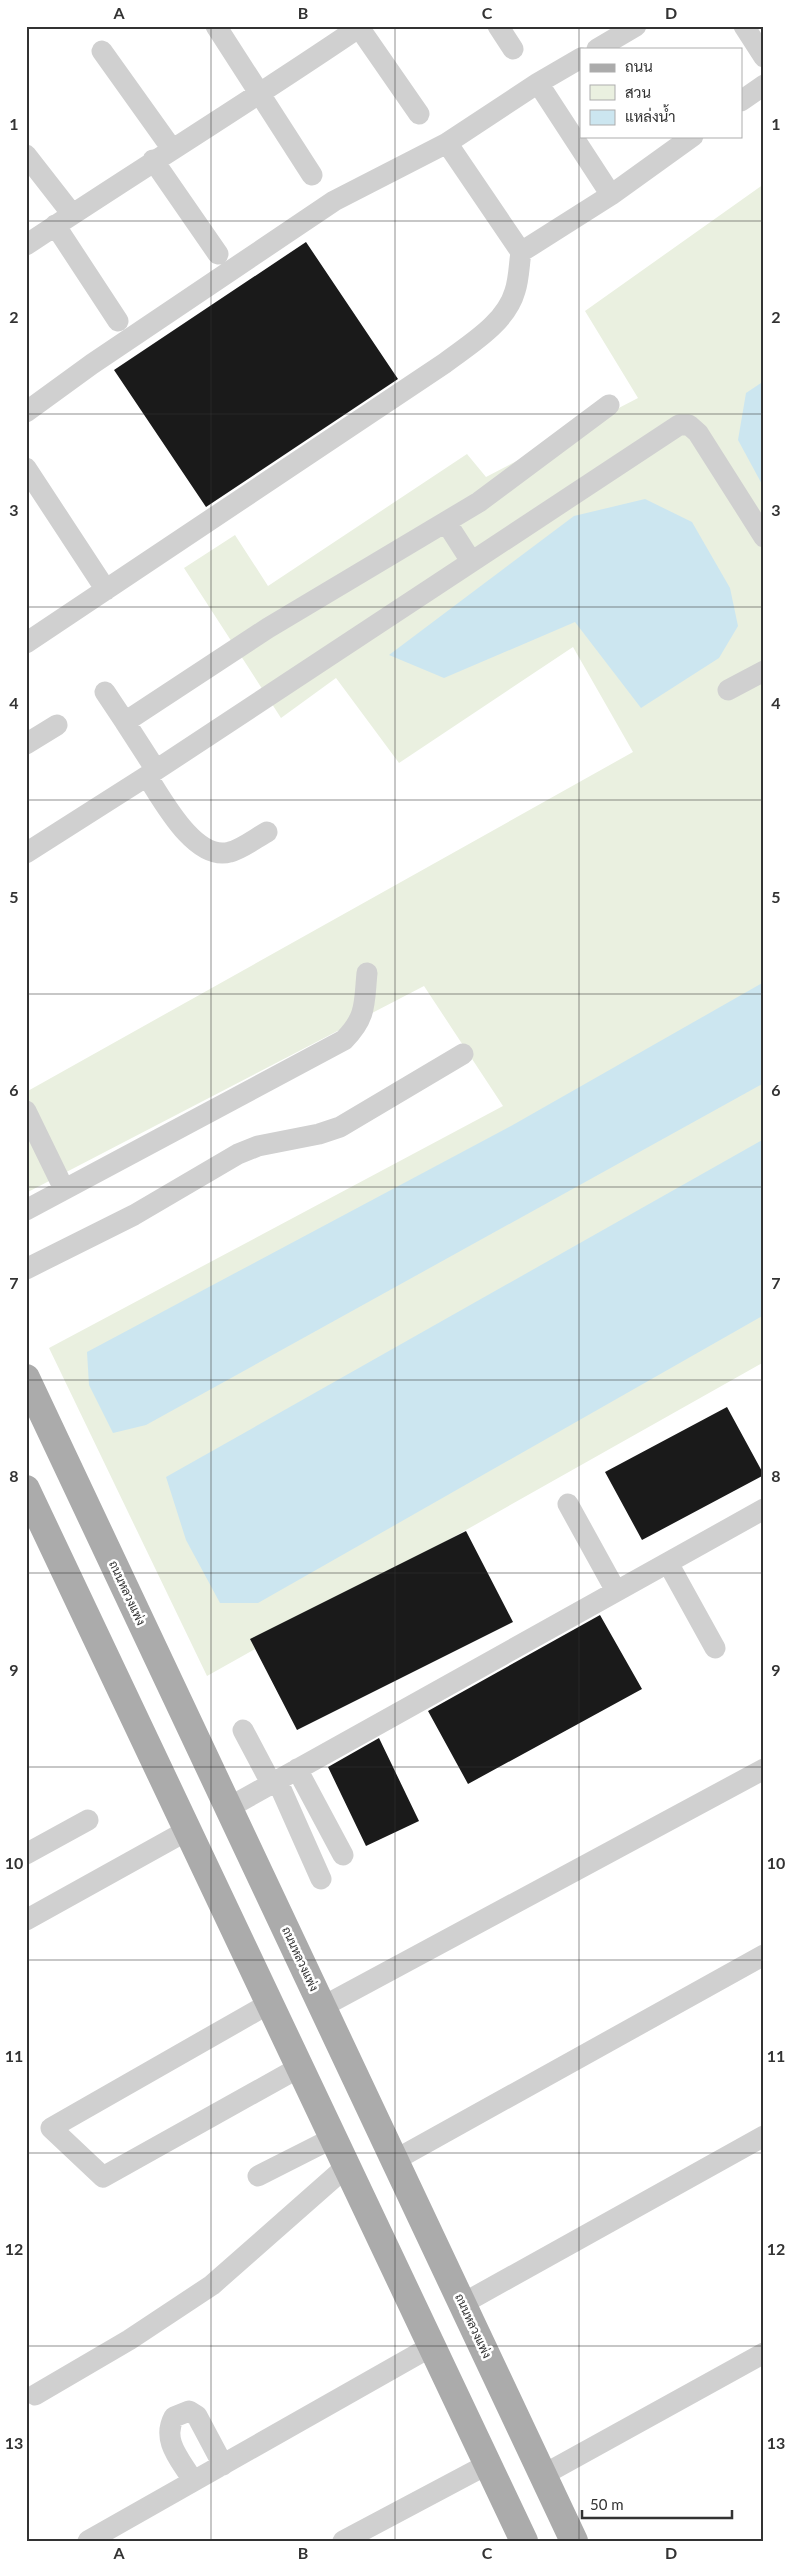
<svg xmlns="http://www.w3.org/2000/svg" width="790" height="2567" font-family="Lato,Sarabun,sans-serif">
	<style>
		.green { fill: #eaf0e0 }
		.water { fill: #cce6f0 }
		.building { fill: #1a1a1a }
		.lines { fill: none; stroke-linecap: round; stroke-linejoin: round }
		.minor { stroke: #d0d0d0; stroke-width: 21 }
		.major { stroke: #ababab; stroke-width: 28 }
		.grid { fill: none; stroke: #333; stroke-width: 1; stroke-opacity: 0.55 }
		.labels { text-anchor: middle; stroke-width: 5; stroke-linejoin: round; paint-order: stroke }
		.street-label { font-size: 12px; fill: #333; stroke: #fff }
		.neatline { fill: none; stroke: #333; stroke-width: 2 }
		.grid-label { font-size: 16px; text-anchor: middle; font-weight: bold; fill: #333 }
	</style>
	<rect width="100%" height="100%" fill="#fff"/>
	<path class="green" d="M 764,184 L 764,1362 L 207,1676 L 49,1348 L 503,1106 L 424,986 L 26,1193 L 26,1092 L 633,752 L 573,647 L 399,763 L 336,678 L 281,718 L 184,568 L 235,535 L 268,586 L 467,454 L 486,477 L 638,398 L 585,311 Z"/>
	<path class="water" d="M 764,381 L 764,488 L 738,440 L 746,393 Z
		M 645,499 L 692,522 L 730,588 L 738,626 L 719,658 L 641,708 L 575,622 L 444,678 L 389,655 L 574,516 Z
		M 764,982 L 764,1083 L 146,1425 L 113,1433 L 89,1385 L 87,1352 L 511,1126 Z
		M 764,1139 L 764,1315 L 258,1603 L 220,1603 L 186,1540 L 166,1477 Z"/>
	<path class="building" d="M 306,242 L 398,379 L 206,507 L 114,370 Z
		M 727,1407 L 764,1475 L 642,1540 L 605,1472 Z
		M 466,1531 L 513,1622 L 297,1730 L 250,1639 Z
		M 600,1615 L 642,1689 L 468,1784 L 428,1711 Z
		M 379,1738 L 419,1821 L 366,1846 L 328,1767 Z"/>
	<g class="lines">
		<path class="minor" d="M 216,26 L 312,175
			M 358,26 L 419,114
			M 498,26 L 513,49
			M 744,26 L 764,57
			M 597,49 L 636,26
			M 102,51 L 172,149
			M 538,83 L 611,195
			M 741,101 L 764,85
			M 447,143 L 521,252
			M 26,155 L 72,214
			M 153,160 L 218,254
			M 55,225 L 118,321
			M 26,245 C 137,171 251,101 361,26
			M 26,412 L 92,364 L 334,201 L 447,143 L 538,83 L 581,58
			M 26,468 L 106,590
			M 446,522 L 471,561
			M 26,643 L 445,363 C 470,344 506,323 515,291 C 519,279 519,265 521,252 L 611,195 L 693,136
			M 728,690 L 764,671
			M 105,692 L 125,722
			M 26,744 L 57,725
			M 156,770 L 125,722 L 268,628 L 479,502 L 609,405
			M 147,776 C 162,799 195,862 230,852 C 242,849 256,838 267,832
			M 26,853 L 147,776 L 679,425 L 689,425 L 698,433 L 764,537
			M 26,1111 L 64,1189
			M 26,1210 L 344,1040 C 367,1017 364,1003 367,973
			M 26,1269 L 134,1215 L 238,1154 L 258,1146 L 319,1134 L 340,1127 L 463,1054
			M 568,1504 L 616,1591
			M 668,1563 L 715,1648
			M 243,1730 L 271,1783
			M 297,1769 L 343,1855
			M 277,1780 L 321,1879
			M 228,1808 L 764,1509
			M 26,1854 L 88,1820
			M 26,1920 L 188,1830
			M 270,2003 L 51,2128 L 103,2177 L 300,2067
			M 322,2007 L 764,1769
			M 395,2160 L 764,1955
			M 258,2176 L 333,2138
			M 462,2304 L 764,2136
			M 35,2395 L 129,2340 L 212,2285 L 347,2166
			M 543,2475 L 764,2353
			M 193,2481 C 181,2460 161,2441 174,2417 L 189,2411 L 197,2416 L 223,2465
			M 88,2541 L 432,2346
			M 343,2541 L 488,2464"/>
		<path class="major" d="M 26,1378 L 574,2541
			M 26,1489 L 524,2541"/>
	</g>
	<path class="grid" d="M 211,26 L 211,2541M 395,26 L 395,2541M 579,26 L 579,2541M 26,221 L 764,221M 26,414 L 764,414M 26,607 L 764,607M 26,800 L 764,800M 26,994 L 764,994M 26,1187 L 764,1187M 26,1380 L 764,1380M 26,1573 L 764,1573M 26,1767 L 764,1767M 26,1960 L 764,1960M 26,2153 L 764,2153M 26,2346 L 764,2346"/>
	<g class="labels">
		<g class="street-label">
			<text transform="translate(127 1593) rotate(65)" y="4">ถนนหลวงแพ่ง</text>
			<text transform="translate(300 1959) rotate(65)" y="4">ถนนหลวงแพ่ง</text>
			<text transform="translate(473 2326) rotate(65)" y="4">ถนนหลวงแพ่ง</text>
		</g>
	</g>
	<rect width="790" height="2567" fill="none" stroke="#ffffff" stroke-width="55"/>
	<rect x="580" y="48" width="162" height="90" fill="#ffffff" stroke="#adadad"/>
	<rect x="590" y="64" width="25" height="8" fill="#ababab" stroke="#adadad"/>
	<text x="625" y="72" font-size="15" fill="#333333">ถนน</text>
	<rect x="590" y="85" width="25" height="15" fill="#eaf0e0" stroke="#adadad"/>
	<text x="625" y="98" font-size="15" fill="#333333">สวน</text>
	<rect x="590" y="110" width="25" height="15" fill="#cce6f0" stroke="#adadad"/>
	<text x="625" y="122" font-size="15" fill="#333333">แหล่งน้ำ</text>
	<path d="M582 2510v8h150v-8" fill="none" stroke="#333333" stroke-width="2.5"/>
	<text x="590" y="2510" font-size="15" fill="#333333" stroke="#ffffff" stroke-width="4" paint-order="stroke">50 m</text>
	<rect x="28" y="28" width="734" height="2512" class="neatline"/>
	<g class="grid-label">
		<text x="119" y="19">A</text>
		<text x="303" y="19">B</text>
		<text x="487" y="19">C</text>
		<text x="671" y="19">D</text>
		<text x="14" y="130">1</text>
		<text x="776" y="130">1</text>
		<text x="14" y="323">2</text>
		<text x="776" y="323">2</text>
		<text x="14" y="516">3</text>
		<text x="776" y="516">3</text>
		<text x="14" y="709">4</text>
		<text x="776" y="709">4</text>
		<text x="14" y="903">5</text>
		<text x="776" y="903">5</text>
		<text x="14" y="1096">6</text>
		<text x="776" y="1096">6</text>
		<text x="14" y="1289">7</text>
		<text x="776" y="1289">7</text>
		<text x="14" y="1482">8</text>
		<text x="776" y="1482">8</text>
		<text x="14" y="1676">9</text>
		<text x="776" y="1676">9</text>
		<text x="14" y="1869">10</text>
		<text x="776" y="1869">10</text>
		<text x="14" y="2062">11</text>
		<text x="776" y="2062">11</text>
		<text x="14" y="2255">12</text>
		<text x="776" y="2255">12</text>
		<text x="14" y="2449">13</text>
		<text x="776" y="2449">13</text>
		<text x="119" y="2559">A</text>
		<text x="303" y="2559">B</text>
		<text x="487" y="2559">C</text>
		<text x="671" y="2559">D</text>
	</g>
</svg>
